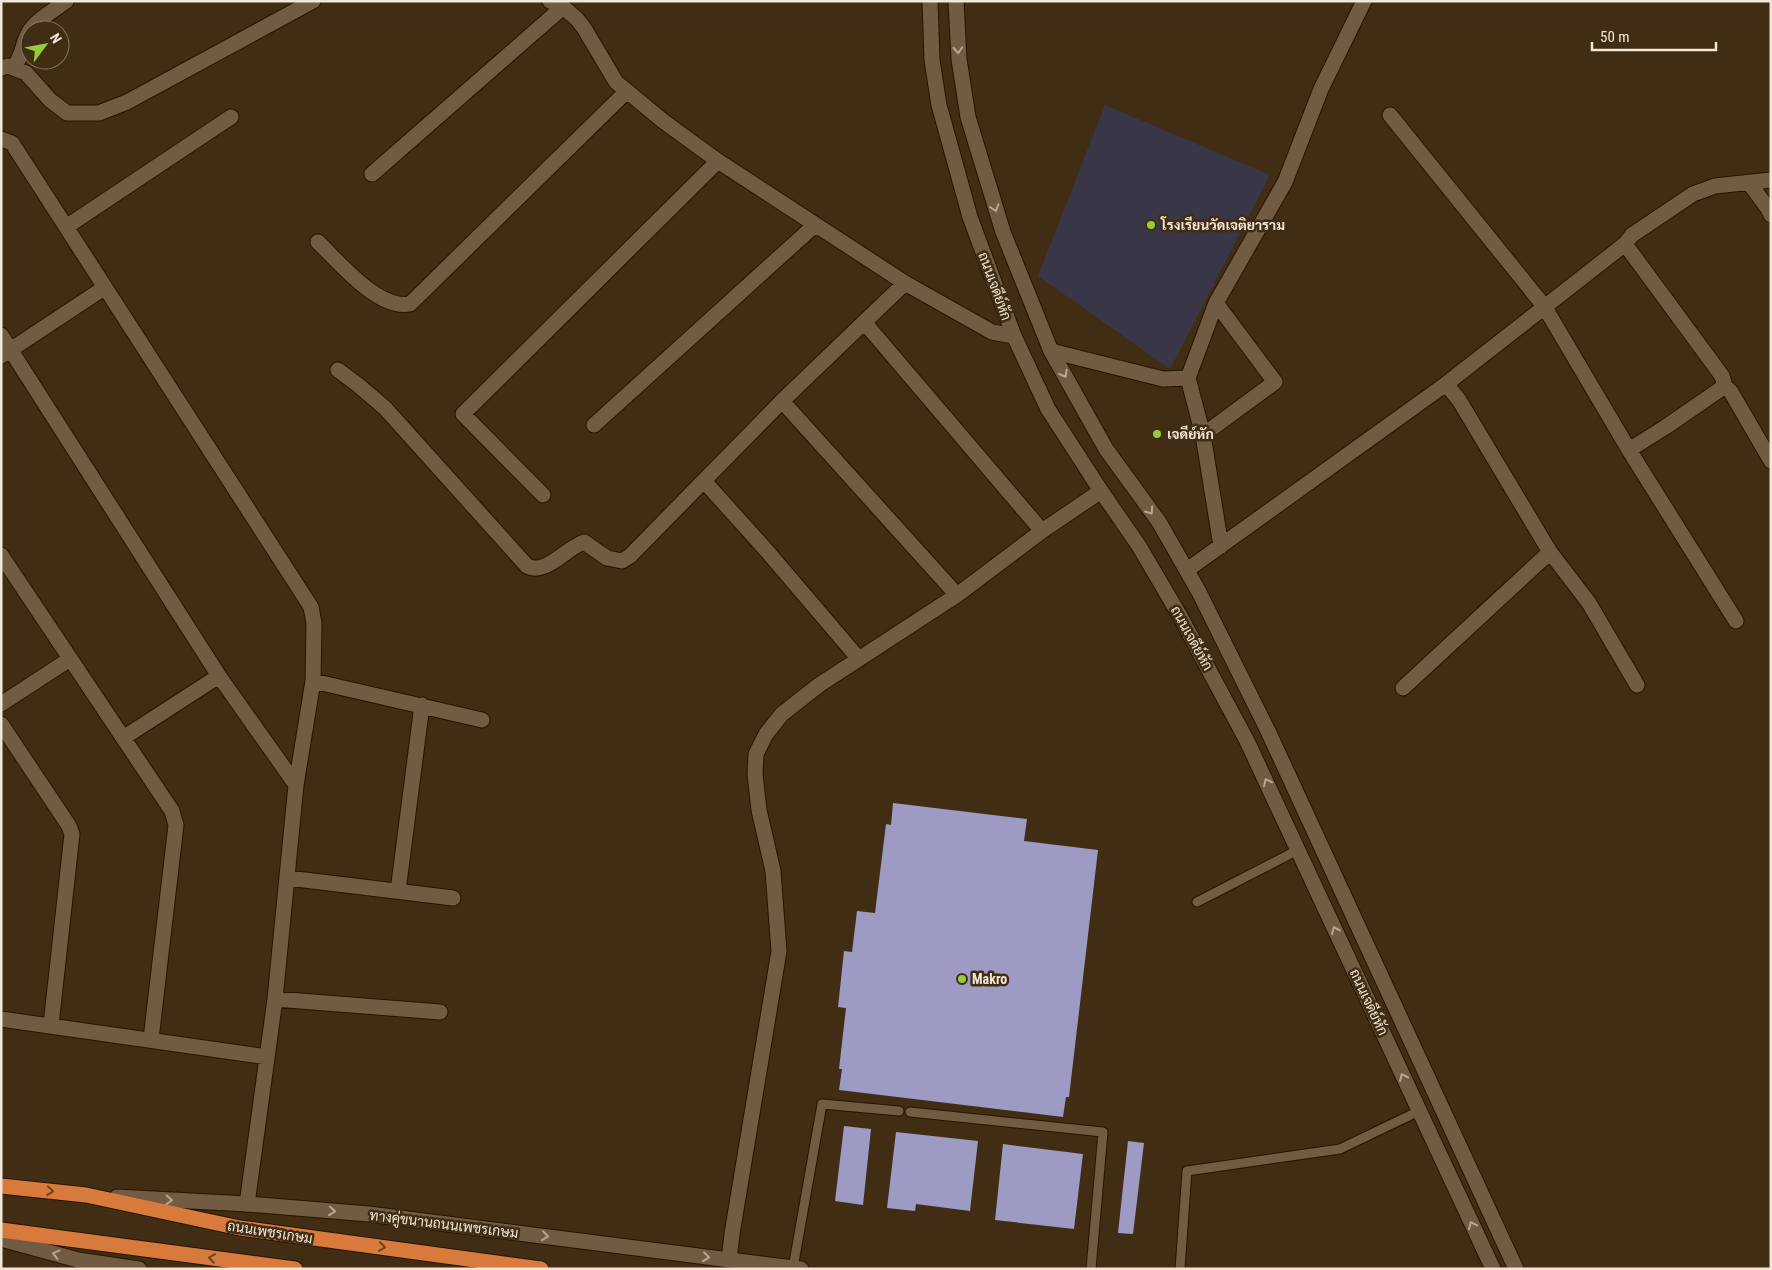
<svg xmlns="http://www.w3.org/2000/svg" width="1772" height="1270" font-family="'Roboto Condensed',Sarabun,sans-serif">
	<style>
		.education { fill: #393647 }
		.building { fill: #9d9ac3 }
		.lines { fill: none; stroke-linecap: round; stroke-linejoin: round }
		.service-casing { stroke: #261500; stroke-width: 11 }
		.minor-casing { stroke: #261500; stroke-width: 17 }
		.secondary-casing { stroke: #261500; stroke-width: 17 }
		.trunk-casing { stroke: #261500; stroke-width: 17 }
		.service { stroke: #715b42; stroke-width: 9 }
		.minor { stroke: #715b42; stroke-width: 15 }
		.secondary { stroke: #715b42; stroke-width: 15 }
		.trunk { stroke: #d87a3c; stroke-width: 15 }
		.oneway { stroke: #b8a794 }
		.oneway2 { stroke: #6e4420 }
		.poi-dot { fill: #93cd3d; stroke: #402d14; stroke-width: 2 }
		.labels { text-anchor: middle; stroke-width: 5; stroke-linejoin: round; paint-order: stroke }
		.poi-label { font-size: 14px; font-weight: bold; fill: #f2e6d7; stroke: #402d14; text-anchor: start }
		.street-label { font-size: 14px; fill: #f2e6d7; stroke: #402d14 }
	</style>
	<rect width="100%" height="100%" fill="#402d14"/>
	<path class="education" d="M 1105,105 L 1270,175 L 1170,369 L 1038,276 Z"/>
	<path class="building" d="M 893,803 L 1027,819 L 1024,841 L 1098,850 L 1069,1097 L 1066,1097 L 1063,1117 L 839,1090 L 842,1069 L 839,1069 L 846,1008 L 838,1007 L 844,951 L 852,952 L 857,911 L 875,913 L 886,824 L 891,825 Z
		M 844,1126 L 871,1129 L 863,1205 L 835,1201 Z
		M 896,1132 L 978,1141 L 970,1211 L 916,1204 L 915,1211 L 887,1208 Z
		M 1128,1141 L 1144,1143 L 1133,1234 L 1118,1233 Z
		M 1003,1144 L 1083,1154 L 1074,1229 L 995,1220 Z"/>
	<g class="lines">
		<defs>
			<path id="service" d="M 1197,902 L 1298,850
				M 910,1112 L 1103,1132 L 1091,1269
				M 793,1268 L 822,1104 L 899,1111
				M 1180,1269 L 1187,1171 L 1340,1149 L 1419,1111"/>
			<path id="minor" d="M 550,1 L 563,7 L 577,19 L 584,28 L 616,82 L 663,121 L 718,161 L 905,283 L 992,332 L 1014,336
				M 1,68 L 8,66 L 26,73 L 50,100 L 67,113 L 99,113 L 127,102 L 313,1
				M 13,68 C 23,57 22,44 29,32 C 37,19 55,10 66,1
				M 1390,115 L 1544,306 L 1629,450 L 1736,621
				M 1,139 L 12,143 L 311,607 L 314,623 L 313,681 L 296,785 L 275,999 L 247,1204
				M 372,174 L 563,7
				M 1750,184 L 1767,207 L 1771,215
				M 66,227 L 231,117
				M 318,242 C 339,262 378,310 410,304 L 627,91
				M 1625,244 L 1722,376 L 1725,386 L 1731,392 L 1771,461
				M 864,322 L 1042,531
				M 1,335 L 219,676 L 296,785
				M 1051,351 L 1163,379 L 1188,378 L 1216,303 L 1285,182 L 1321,89 L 1364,1
				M 1,356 L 104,288
				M 338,370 L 358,385 L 385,408 L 527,566 C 545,576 566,548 584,542 L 607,558 L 622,561 L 630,556 L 782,401 L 905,283
				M 1188,378 L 1203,435 L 1221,546
				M 1446,384 L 1459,400 L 1550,552 L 1589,603 L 1637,685
				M 782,401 L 957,595
				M 594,425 L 815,225
				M 1203,435 L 1275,382 L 1216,303
				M 1629,450 L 1667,426 L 1725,386
				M 704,481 L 767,551 L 859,659
				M 543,495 L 463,414 L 718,161
				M 1,555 L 172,811 L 176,825 L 151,1039
				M 1187,570 L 1446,384 L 1625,244 L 1632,235 L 1693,194 L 1715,186 L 1771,180
				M 313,681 L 482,720
				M 1403,688 L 1550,552
				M 1,704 L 70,659
				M 1,724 L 69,826 L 72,834 L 51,1025
				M 123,738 L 219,676
				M 288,878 L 453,898
				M 398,891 L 422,705
				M 275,999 L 440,1012
				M 1,1019 L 267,1057
				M 729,1260 L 732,1234 L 779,951 L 773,871 L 759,810 L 755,774 L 756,754 L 766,734 L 782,714 L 819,685 L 957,595 L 1042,531 L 1101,491"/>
			<path id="secondary" d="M 930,1 L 932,60 L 939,105 L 970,217 L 1014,336 L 1048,409 L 1101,491 L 1139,546 L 1180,616 L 1247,741 L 1493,1269
				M 956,1 L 959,59 L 968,117 L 1003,232 L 1051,351 L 1106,449 L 1159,522 L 1199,592 L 1268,731 L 1516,1269
				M 117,1197 L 247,1204 L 369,1214 L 801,1269
				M 1,1239 L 78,1260 L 139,1269"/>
			<path id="trunk" d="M 1,1186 L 86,1195 L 240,1228 L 541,1269
				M 1,1230 L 295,1269"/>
		</defs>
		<use href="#service" class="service-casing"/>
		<use href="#minor" class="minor-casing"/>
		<use href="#secondary" class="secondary-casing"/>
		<use href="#trunk" class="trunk-casing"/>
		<use href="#service" class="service"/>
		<use href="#minor" class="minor"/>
		<use href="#secondary" class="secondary"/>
		<use href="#trunk" class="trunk"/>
	</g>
	<defs><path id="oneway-chevron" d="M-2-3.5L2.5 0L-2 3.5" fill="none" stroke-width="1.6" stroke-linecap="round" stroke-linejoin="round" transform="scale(1.25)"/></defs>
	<g class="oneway">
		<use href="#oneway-chevron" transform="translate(958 50) rotate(87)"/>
		<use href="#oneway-chevron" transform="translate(995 208) rotate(72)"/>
		<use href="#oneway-chevron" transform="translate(1064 374) rotate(61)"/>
		<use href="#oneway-chevron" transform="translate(1150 511) rotate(55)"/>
		<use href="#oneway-chevron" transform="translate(1267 782) rotate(-115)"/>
		<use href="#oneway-chevron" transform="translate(1335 930) rotate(-115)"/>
		<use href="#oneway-chevron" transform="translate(1403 1077) rotate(-115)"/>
		<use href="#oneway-chevron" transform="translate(169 1200) rotate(3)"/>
		<use href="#oneway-chevron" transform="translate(332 1211) rotate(5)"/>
		<use href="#oneway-chevron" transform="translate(1472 1225) rotate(-115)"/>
		<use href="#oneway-chevron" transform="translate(545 1236) rotate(7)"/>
		<use href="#oneway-chevron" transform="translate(56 1254) rotate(-165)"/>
		<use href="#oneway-chevron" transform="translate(706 1257) rotate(7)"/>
	</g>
	<g class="oneway2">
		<use href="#oneway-chevron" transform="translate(50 1191) rotate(6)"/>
		<use href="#oneway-chevron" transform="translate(382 1247) rotate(8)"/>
		<use href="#oneway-chevron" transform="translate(212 1258) rotate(-172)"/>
	</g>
	<g class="poi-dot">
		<circle cx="1151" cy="225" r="5"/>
		<circle cx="1157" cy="434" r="5"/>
		<circle cx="962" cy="979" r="5"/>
	</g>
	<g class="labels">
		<g class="poi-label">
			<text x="1161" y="230">โรงเรียนวัดเจติยาราม</text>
			<text x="1167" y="439">เจดีย์หัก</text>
			<text x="972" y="984">Makro</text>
		</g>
		<g class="street-label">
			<text transform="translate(995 286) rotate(70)" y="5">ถนนเจดีย์หัก</text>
			<text transform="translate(1192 638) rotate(61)" y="5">ถนนเจดีย์หัก</text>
			<text transform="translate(1369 1002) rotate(65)" y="5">ถนนเจดีย์หัก</text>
			<text transform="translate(444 1224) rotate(7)" y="5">ทางคู่ขนานถนนเพชรเกษม</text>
			<text transform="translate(270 1232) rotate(9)" y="5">ถนนเพชรเกษม</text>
		</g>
	</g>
	<rect width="1772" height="1270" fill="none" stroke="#f2e6d7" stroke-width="5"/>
	<g transform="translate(45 45) rotate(58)"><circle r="24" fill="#402d14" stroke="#877762"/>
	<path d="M0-4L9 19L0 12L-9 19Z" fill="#93cd3d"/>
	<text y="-8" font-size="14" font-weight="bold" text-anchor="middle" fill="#f2e6d7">N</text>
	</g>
	<path d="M1592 42v8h124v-8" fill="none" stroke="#f2e6d7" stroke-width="2.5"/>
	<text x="1600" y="42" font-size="15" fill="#f2e6d7" stroke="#402d14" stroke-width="4" paint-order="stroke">50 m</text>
</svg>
